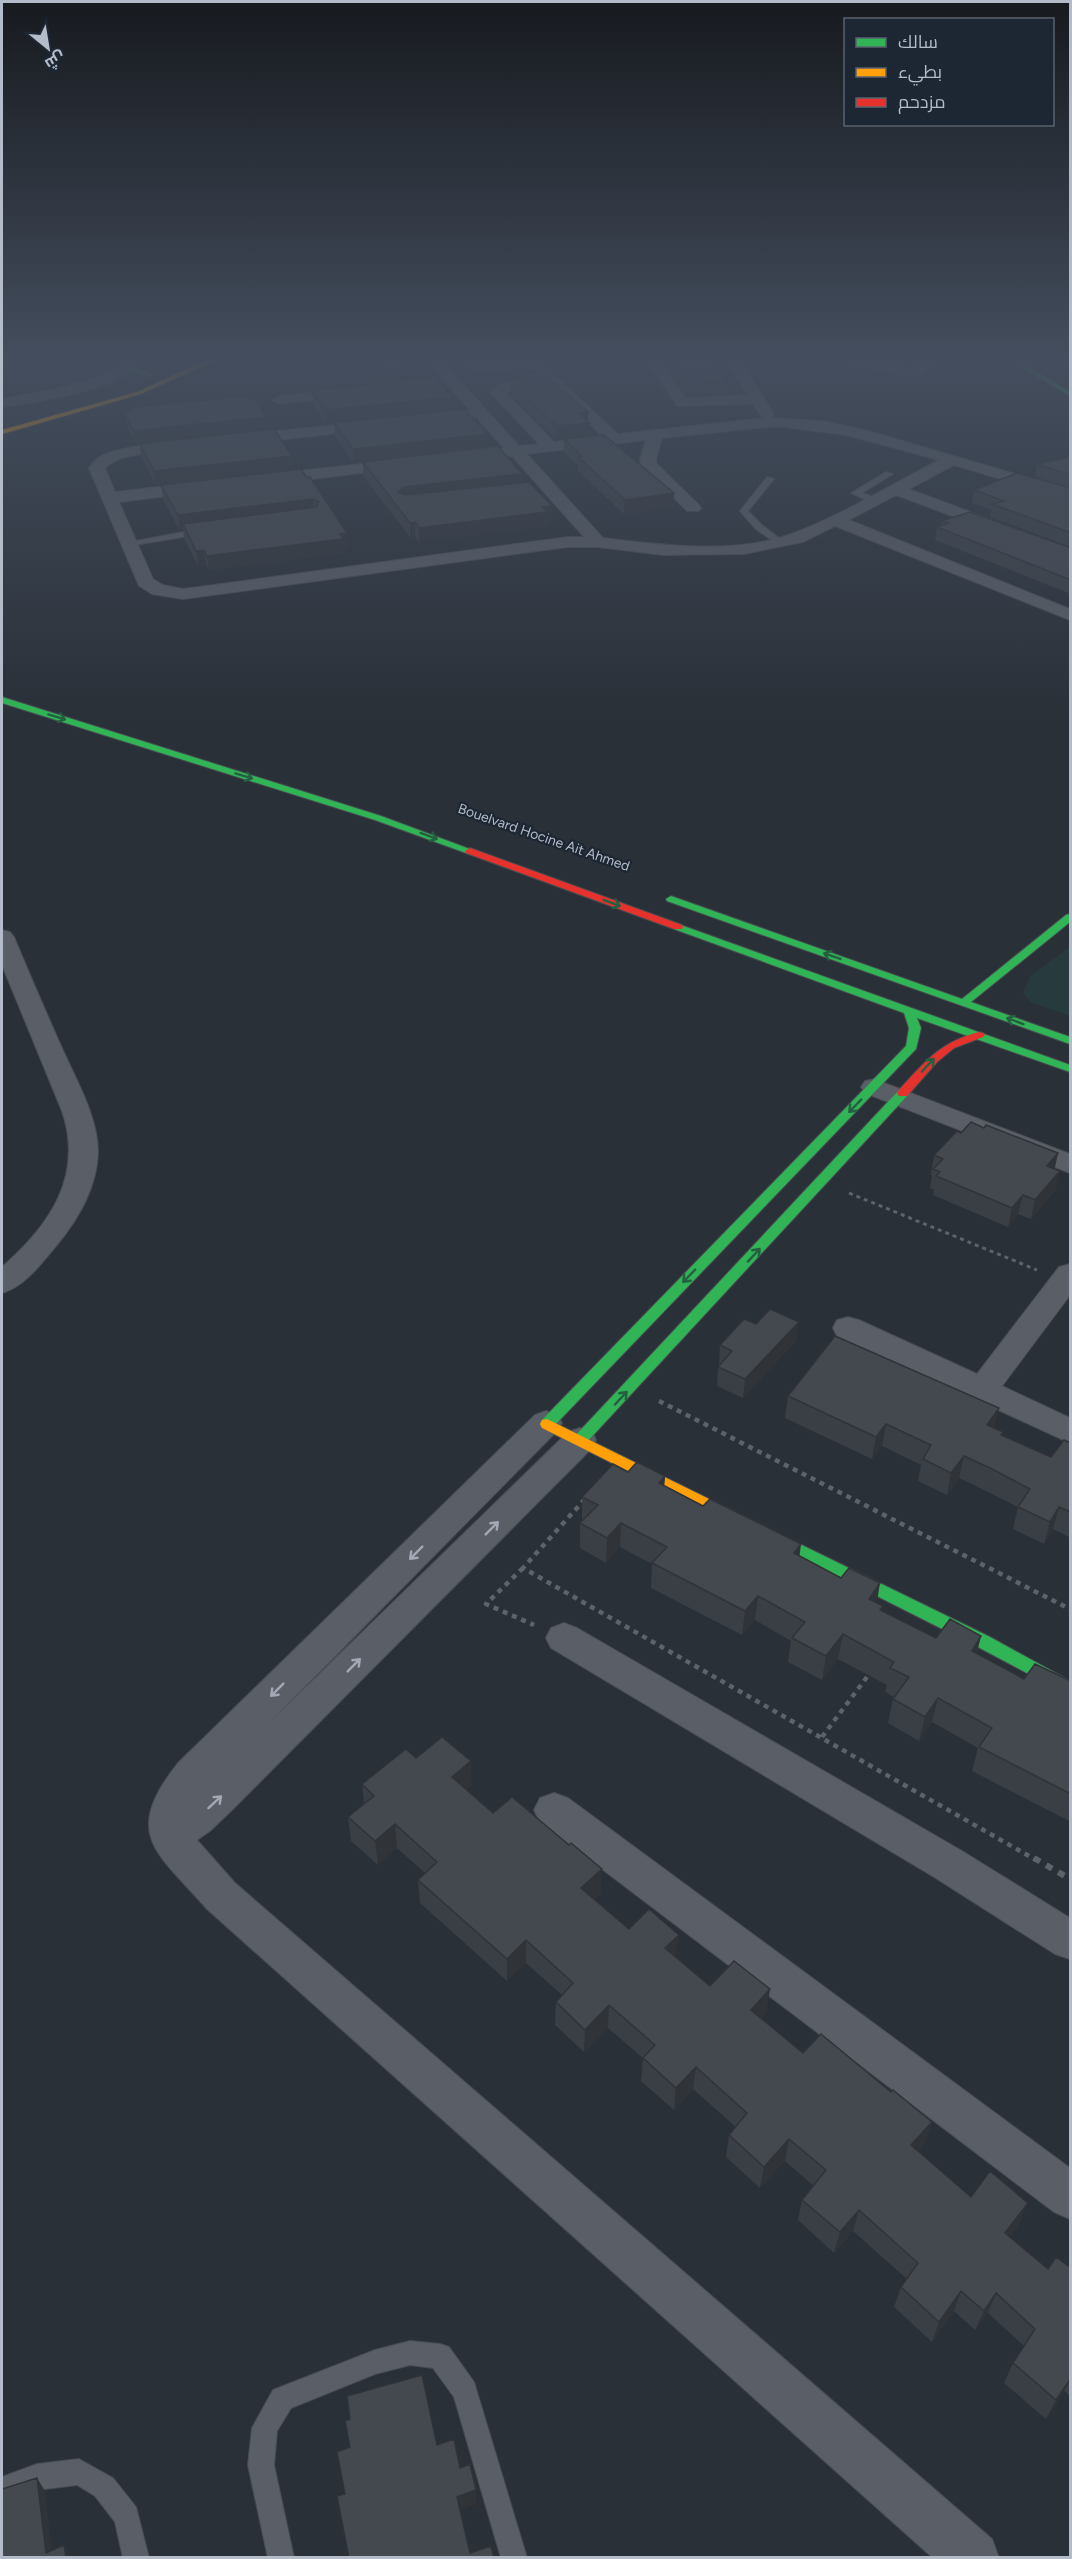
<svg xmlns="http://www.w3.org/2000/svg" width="1072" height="2559" font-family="Figtree,Cairo,sans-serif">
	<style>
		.green { fill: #273a3e }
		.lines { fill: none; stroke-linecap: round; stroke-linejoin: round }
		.lane-casing { stroke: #484c53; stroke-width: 2 }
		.street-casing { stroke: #484c53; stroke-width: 2 }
		.fast-casing { stroke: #484c53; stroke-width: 2 }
		.slow-casing { stroke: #484c53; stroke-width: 2 }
		.jam-casing { stroke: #484c53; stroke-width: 2 }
		.path-far2 { stroke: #5d636a; stroke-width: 3; stroke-dasharray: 4 4; stroke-linecap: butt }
		.path-far1 { stroke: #5d636a; stroke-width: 4.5; stroke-dasharray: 5 5; stroke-linecap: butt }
		.path { stroke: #5d636a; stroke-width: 6; stroke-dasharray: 7 7; stroke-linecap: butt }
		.lane { fill: #5a5e66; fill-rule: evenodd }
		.street { fill: #5a5e66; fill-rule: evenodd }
		.fast { fill: #30b455; fill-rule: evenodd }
		.slow { fill: #ff9f0a; fill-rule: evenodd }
		.jam { fill: #e5322d; fill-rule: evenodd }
		.wall { fill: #3a3f45 }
		.shaded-wall { fill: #303338 }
		.building { fill: #444950; stroke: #303338; stroke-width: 1.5 }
		.oneway { stroke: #255f41 }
		.oneway2 { stroke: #a2a9b5 }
		.labels { text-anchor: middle; stroke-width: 4.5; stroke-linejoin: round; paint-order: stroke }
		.far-street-label { font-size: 14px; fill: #b4bcc9; stroke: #1d2633 }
	</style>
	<rect width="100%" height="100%" fill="#2a3038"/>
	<path class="green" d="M 1070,947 L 1070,1016 L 1030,1002 L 1023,993 L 1030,976 Z"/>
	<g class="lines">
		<defs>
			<path id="lane" d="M 886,472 L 893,474 L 862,493 L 877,498 L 877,502 L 871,502 L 851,493 Z
				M 767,477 L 774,479 L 748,511 L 762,525 L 783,541 L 783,545 L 780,546 L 756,529 L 740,511 Z
				M 204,528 L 208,531 L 207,533 L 129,546 L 125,543 Z
				M 410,2341 L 440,2344 L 449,2347 L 474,2382 L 527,2558 L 501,2558 L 454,2397 L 433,2368 L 410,2365 L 375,2374 L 291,2408 L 277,2431 L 274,2465 L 294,2558 L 268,2558 L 248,2465 L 252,2428 L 273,2390 L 375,2350 Z
				M 79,2459 L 113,2478 L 136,2507 L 149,2558 L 123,2558 L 115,2522 L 95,2496 L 77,2485 L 37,2490 L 2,2503 L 2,2477 L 37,2464 Z"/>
			<path id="street" d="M 129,358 L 143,358 C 140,362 137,367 134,370 C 110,390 33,403 2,407 L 2,399 C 32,393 110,382 129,358 Z
				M 424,358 L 439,358 L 519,446 L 539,444 L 490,392 L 500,384 L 535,373 L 528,366 C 506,369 475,378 458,358 L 474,358 L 487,362 L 536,358 L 618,434 L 765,418 L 762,417 L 753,404 L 677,406 L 645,358 L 659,358 L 686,398 L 748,395 L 725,358 L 739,358 L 774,414 L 770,418 L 823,421 L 869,431 L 1070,490 L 1070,500 L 954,465 L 909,489 L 1070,549 L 1070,560 L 896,495 L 849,520 L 1070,609 L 1070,620 L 835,526 L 803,542 L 744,554 L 663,555 L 598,547 L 568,547 L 183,599 L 152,594 L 139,586 L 89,468 C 93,462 97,458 103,455 C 117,449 178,436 188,447 L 180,452 C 158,454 122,451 105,468 L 115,492 L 202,482 L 210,487 L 202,492 L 119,502 L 153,579 L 163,585 L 183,589 L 568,537 L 584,537 L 512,456 L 464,462 L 459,460 L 456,457 L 459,454 L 504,448 L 477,418 L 422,422 L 420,419 L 422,416 L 470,410 ZM 542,379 L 602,436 L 554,442 L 506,393 ZM 776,426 L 846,435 L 939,460 C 891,485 842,515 791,534 C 735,555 661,545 603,538 L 527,454 L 646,440 L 640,459 L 641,465 L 687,511 L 699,511 L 701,508 L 699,505 L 657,464 L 656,459 L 662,438 Z
				M 828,358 L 859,358 L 910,368 L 923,361 L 921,358 L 935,358 L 938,362 L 923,374 L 910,376 L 835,362 Z
				M 354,388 L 359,389 L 361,392 L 359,395 L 279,404 L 272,400 L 279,396 Z
				M 374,421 L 381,425 L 379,428 L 239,445 L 231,440 L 239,435 Z
				M 404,459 L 412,464 L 410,467 L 264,485 L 256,480 L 264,475 Z
				M 2,930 L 10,932 L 14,937 C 29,973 45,1010 61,1046 C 75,1078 98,1116 98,1152 C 97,1187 78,1220 56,1246 C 42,1263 24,1287 2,1293 L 2,1267 C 50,1225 84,1176 62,1111 L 2,965 Z
				M 874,1079 L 1070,1154 L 1070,1173 L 865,1093 L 861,1087 L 865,1081 Z
				M 1070,1264 L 1070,1295 L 1002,1386 L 1070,1418 L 1070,1443 L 837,1336 L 833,1328 L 837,1320 L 848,1317 L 859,1320 L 977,1374 L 1059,1267 Z
				M 546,1411 L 557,1415 L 562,1423 L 557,1431 L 269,1723 L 568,1432 L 580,1428 L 592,1432 L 596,1440 L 592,1448 L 233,1809 L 210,1831 L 197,1840 L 235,1883 L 992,2539 L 999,2558 L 933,2558 L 207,1909 C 157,1852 121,1835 178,1763 L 535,1415 Z
				M 564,1623 L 577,1628 L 962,1851 L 1070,1918 L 1070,1959 L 1055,1954 L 934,1877 L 551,1648 L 546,1638 L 551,1628 Z
				M 554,1793 L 568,1798 L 1070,2168 L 1070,2219 L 1054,2212 L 540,1822 L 534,1810 L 540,1798 Z"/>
			<path id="fast" d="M 1006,358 L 1014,358 L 1070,392 L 1070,396 Z
				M 131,363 L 135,368 L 153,375 L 150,377 L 130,370 L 128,365 Z
				M 2,697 L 381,816 L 475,851 L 470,854 L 466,853 L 375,820 L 2,703 Z
				M 671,896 L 962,999 L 1066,915 L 1070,914 L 1070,922 L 971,1002 L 1070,1037 L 1070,1044 L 667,901 L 666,899 Z
				M 678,924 L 1070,1065 L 1070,1072 L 917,1018 L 921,1028 L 916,1049 L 552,1428 L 542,1428 L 540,1424 L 542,1420 L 906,1046 L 909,1028 L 904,1013 L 674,929 L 673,927 Z
				M 903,1089 L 909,1093 L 907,1096 L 585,1444 L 575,1444 L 573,1440 L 575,1436 L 899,1090 Z
				M 771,1530 L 990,1637 L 1070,1681 L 1070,1696 L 978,1647 L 766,1540 L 763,1536 L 766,1532 Z"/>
			<path id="slow" d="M 211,358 L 220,358 L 141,394 L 2,434 L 2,430 L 137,392 Z
				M 547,1419 L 776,1532 L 779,1536 L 776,1540 L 771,1542 L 766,1540 L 542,1428 L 540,1424 L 542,1420 Z"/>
			<path id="jam" d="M 470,848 L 682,925 L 683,927 L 682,929 L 674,929 L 466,853 L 465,851 Z
				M 979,1032 L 983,1033 L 985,1035 L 983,1037 L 954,1048 L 937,1062 L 907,1096 L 899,1096 L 897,1093 L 899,1090 C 925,1062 940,1042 979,1032 Z"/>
		</defs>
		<use href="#lane" class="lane-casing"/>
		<use href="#street" class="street-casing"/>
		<use href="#fast" class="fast-casing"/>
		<use href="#slow" class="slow-casing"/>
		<use href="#jam" class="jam-casing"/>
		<path class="path-far2" d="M 849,1193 L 1037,1270"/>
		<path class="path-far1" d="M 659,1401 L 1070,1609
			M 585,1499 L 523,1568 L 1036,1860
			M 523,1568 L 486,1604 L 534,1625
			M 822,1737 L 870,1673"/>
		<path class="path" d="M 1034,1858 L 1070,1879"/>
		<use href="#lane" class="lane"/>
		<use href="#street" class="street"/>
		<use href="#fast" class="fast"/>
		<use href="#slow" class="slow"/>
		<use href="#jam" class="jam"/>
	</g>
	<path class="wall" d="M 359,358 L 417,358 L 423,365 L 423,378 L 383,382 Z
		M 662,358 L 710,358 L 727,382 L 727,394 L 687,396 Z
		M 510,381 L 588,412 L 556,440 L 510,394 Z
		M 312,391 L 452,397 L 453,410 L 326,424 L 313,403 Z
		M 249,399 L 266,417 L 267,430 L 135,444 L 127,426 L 125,413 L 130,412 L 129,408 Z
		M 334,423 L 488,434 L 488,448 L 522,483 L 551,520 L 547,521 L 547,526 L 419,542 L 415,537 L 410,537 L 363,476 L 363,462 L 472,449 L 354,463 L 335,436 Z
		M 564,439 L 674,493 L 674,507 L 624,514 L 578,471 L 578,466 L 564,453 Z
		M 140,444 L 292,456 L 293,470 L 156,485 L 141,457 Z
		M 1071,457 L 1071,488 L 1035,477 L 1037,464 Z
		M 301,469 L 347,533 L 348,547 L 344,548 L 344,553 L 209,570 L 206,565 L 198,566 L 184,539 L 183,528 L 179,529 L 163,499 L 161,485 Z
		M 1071,488 L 1071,547 L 990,517 L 992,510 L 972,503 L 974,490 Z
		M 941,521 L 1071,548 L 1071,594 L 935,540 L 937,527 L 941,526 Z
		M 961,1133 L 1058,1153 L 1054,1169 L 1056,1190 L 1031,1219 L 1018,1214 L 1008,1227 L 933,1195 L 934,1190 L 930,1188 L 932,1175 L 931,1174 L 934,1155 Z
		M 756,1324 L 796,1341 L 743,1398 L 717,1386 L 718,1367 L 720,1364 L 719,1364 L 720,1345 Z
		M 788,1396 L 999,1408 L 994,1428 L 1002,1435 L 1051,1457 L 1071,1443 L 1071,1538 L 1053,1529 L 1044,1544 L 1013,1529 L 1018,1507 L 986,1491 L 959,1478 L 947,1495 L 918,1481 L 921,1465 L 882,1446 L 872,1459 L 785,1418 Z
		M 628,1472 L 665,1476 L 664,1486 L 800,1556 L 877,1603 L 882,1611 L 936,1638 L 981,1636 L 976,1654 L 1024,1679 L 1071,1681 L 1071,1822 L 972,1771 L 978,1748 L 932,1722 L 919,1741 L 888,1723 L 893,1699 L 894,1697 L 885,1692 L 887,1685 L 838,1659 L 822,1680 L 788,1662 L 791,1641 L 755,1620 L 742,1635 L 651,1588 L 652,1564 L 620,1547 L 606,1563 L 580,1548 L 580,1523 L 582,1522 L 582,1497 Z
		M 416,1758 L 472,1785 L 466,1790 L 493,1813 L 601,1892 L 594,1899 L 629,1929 L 676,1958 L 710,1986 L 770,1989 L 766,2012 L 761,2018 L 803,2053 L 891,2092 L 932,2122 L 925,2143 L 918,2151 L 971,2197 L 1019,2224 L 1009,2237 L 1048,2269 L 1071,2268 L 1071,2397 L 1064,2391 L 1046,2419 L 1004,2383 L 1013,2363 L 1024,2346 L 988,2313 L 975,2330 L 954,2311 L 932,2342 L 894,2307 L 901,2287 L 907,2279 L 853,2231 L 834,2253 L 798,2220 L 802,2200 L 814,2186 L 785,2161 L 760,2188 L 726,2157 L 729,2135 L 736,2127 L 693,2089 L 674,2110 L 641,2081 L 643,2058 L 608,2028 L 584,2052 L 555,2025 L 556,2002 L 562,1995 L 526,1963 L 507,1981 L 420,1903 L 418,1880 L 425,1873 L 397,1848 L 378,1865 L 351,1841 L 348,1817 L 364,1803 L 362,1784 Z"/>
	<path class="shaded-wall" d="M 487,358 L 505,358 L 487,360 Z
		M 423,365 L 423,378 L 383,382 L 383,369 Z
		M 452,397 L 453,410 L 326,424 L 325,410 Z
		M 588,412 L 588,423 L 590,423 L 589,436 L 556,440 L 556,426 L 578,413 Z
		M 266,417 L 267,430 L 135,444 L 133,431 Z
		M 488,434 L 488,448 L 354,463 L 353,449 Z
		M 292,456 L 293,470 L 156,485 L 154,471 Z
		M 522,474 L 522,488 L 399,506 L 398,492 L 404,487 Z
		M 674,493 L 674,507 L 624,514 L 625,500 Z
		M 313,499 L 314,513 L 183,524 L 183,528 L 179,529 L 178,515 Z
		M 552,506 L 551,520 L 547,521 L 547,526 L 419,542 L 419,528 Z
		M 415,522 L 415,537 L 410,537 L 410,523 Z
		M 347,533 L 348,547 L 344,548 L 344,553 L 209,570 L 207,556 Z
		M 204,550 L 206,565 L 198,566 L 196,551 Z
		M 1058,1153 L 1054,1172 L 1047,1166 Z
		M 1060,1171 L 1056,1190 L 1031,1219 L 1035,1200 Z
		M 1023,1195 L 1018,1214 L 1008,1227 L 1012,1208 Z
		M 799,1322 L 796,1341 L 743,1398 L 745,1379 Z
		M 999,1408 L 994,1430 L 987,1425 Z
		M 886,1424 L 882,1446 L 872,1459 L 876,1437 Z
		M 964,1456 L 959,1478 L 947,1495 L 951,1473 Z
		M 665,1476 L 663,1500 L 659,1483 Z
		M 1059,1507 L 1053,1529 L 1044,1544 L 1050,1522 Z
		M 621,1523 L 620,1547 L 606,1563 L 607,1538 Z
		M 801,1544 L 798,1568 L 794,1553 Z
		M 880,1583 L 876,1608 L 869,1599 Z
		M 758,1596 L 755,1620 L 742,1635 L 745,1611 Z
		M 843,1634 L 838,1659 L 822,1680 L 826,1656 Z
		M 981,1636 L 975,1660 L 972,1651 Z
		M 938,1698 L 932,1722 L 919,1741 L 925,1717 Z
		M 471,1761 L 472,1785 L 453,1801 L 452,1777 Z
		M 395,1824 L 397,1848 L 378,1865 L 375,1841 Z
		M 602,1869 L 601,1892 L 580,1911 L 581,1888 Z
		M 679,1935 L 676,1958 L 665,1948 Z
		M 526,1940 L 526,1963 L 507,1981 L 507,1959 Z
		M 770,1989 L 766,2012 L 748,2032 L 751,2010 Z
		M 609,2005 L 608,2028 L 584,2052 L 585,2030 Z
		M 696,2067 L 693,2089 L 674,2110 L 676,2088 Z
		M 932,2122 L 925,2143 L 905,2166 L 911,2145 Z
		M 789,2139 L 785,2161 L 760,2188 L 764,2167 Z
		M 1028,2203 L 1019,2224 L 996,2254 L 1005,2233 Z
		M 859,2210 L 853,2231 L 834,2253 L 840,2232 Z
		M 961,2291 L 954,2311 L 932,2342 L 939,2322 Z
		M 996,2293 L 988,2313 L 975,2330 L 984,2311 Z
		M 1071,2378 L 1064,2391 L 1046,2419 L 1056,2400 Z
		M 37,2478 L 45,2491 L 53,2558 L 46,2553 Z
		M 476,2490 L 477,2504 L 458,2511 L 457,2497 Z
		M 64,2545 L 71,2558 L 66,2558 Z"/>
	<path class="building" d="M 371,358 L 417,358 L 423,365 L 383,369 Z
		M 670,358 L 710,358 L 727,382 L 688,384 Z
		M 538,370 L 588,412 L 578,413 L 590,423 L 556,426 L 510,381 Z
		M 434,377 L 452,397 L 325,410 L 312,391 Z
		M 246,396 L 249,399 L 254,399 L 266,417 L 133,431 L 125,413 L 131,412 L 129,408 Z
		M 464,409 L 488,434 L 353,449 L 334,423 Z
		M 274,429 L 292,456 L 154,471 L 140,444 Z
		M 604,435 L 674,493 L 625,500 L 578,457 L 582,456 L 564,439 Z
		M 498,446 L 522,474 L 404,487 L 398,492 L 405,495 L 529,482 L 552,506 L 543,507 L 547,512 L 419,528 L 415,522 L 410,523 L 363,462 Z
		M 1071,457 L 1071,475 L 1037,464 Z
		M 301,469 L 306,477 L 310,477 L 347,533 L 340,534 L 343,539 L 207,556 L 204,550 L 196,551 L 183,524 L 316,507 L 319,502 L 313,499 L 178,515 L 161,485 Z
		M 1017,473 L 1071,488 L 1071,533 L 992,504 L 1004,501 L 974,490 Z
		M 970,512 L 1071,548 L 1071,580 L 937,527 L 948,523 L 941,521 Z
		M 971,1122 L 984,1128 L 986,1125 L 1058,1153 L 1047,1166 L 1060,1171 L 1035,1200 L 1023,1195 L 1012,1208 L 936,1176 L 940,1172 L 933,1169 L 943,1159 L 934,1155 L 957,1131 L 961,1133 Z
		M 770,1309 L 799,1322 L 745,1379 L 718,1367 L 732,1351 L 720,1345 L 744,1319 L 756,1324 Z
		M 835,1336 L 999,1408 L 987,1425 L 1003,1432 L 1001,1435 L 1051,1457 L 1064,1440 L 1071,1443 L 1071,1512 L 1059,1507 L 1050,1522 L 1018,1507 L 1030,1489 L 992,1469 L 964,1456 L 951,1473 L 923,1459 L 931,1445 L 886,1424 L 876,1437 L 788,1396 Z
		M 637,1462 L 665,1476 L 659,1483 L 703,1506 L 710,1499 L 801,1544 L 794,1553 L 841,1578 L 849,1568 L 880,1583 L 869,1599 L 883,1606 L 880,1610 L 936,1638 L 950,1619 L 981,1636 L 972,1651 L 1024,1679 L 1035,1664 L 1071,1681 L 1071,1794 L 979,1747 L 992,1728 L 938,1698 L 925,1717 L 893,1699 L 909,1677 L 890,1668 L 894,1662 L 843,1634 L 826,1656 L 792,1638 L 805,1622 L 758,1596 L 745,1611 L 652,1563 L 667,1547 L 621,1523 L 607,1538 L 580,1523 L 598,1505 L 582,1497 L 613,1464 L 628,1472 Z
		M 442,1737 L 471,1761 L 452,1777 L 493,1813 L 512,1797 L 569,1845 L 571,1843 L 602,1869 L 581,1888 L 629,1929 L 649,1909 L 679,1935 L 665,1948 L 710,1986 L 734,1961 L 770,1989 L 751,2010 L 803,2053 L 821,2034 L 891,2092 L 893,2090 L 932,2122 L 911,2145 L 971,2197 L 990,2171 L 1028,2203 L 1005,2233 L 1048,2269 L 1056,2257 L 1071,2268 L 1071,2378 L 1056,2400 L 1013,2363 L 1035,2329 L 996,2293 L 984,2311 L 961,2291 L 939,2322 L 901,2287 L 918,2263 L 859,2210 L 840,2232 L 802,2200 L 826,2170 L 789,2139 L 764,2167 L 729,2135 L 747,2113 L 696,2067 L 676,2088 L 643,2058 L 655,2045 L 609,2005 L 585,2030 L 556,2002 L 573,1983 L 526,1940 L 507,1959 L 418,1880 L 437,1862 L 395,1824 L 375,1841 L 348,1817 L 374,1796 L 362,1784 L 406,1749 L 416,1758 Z
		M 422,2375 L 437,2445 L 454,2439 L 460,2468 L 470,2464 L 476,2490 L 457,2497 L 470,2553 L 491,2546 L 494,2558 L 349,2558 L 337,2496 L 345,2494 L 337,2452 L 350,2447 L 345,2421 L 350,2419 L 347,2396 Z
		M 37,2478 L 46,2553 L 64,2545 L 66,2558 L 2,2558 L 2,2489 Z"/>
	<defs><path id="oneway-shaft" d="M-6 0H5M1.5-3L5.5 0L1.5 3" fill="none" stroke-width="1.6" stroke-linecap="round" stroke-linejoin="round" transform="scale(1.5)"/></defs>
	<g class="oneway">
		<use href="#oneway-shaft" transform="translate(57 717) rotate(17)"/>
		<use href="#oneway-shaft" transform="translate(244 776) rotate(17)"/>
		<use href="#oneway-shaft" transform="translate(429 836) rotate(20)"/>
		<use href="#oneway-shaft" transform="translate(612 903) rotate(20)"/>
		<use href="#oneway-shaft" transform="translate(832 956) rotate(-161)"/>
		<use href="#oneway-shaft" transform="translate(1015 1021) rotate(-160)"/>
		<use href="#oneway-shaft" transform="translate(928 1065) rotate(-47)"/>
		<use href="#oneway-shaft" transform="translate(855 1106) rotate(134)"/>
		<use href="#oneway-shaft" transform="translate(754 1255) rotate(-47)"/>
		<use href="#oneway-shaft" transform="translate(689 1276) rotate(134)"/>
		<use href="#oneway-shaft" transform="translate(621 1398) rotate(-47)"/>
	</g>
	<g class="oneway2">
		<use href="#oneway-shaft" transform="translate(492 1528) rotate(-45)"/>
		<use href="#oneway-shaft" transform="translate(416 1553) rotate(135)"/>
		<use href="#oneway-shaft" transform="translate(354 1665) rotate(-45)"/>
		<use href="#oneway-shaft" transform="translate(277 1690) rotate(135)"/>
		<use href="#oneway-shaft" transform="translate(215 1802) rotate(-43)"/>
	</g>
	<linearGradient id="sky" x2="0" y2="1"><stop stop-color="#171a1f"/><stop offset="0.5" stop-color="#444e5e"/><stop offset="1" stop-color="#444e5e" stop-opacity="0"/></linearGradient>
	<rect width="1072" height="717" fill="url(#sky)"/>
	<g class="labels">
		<g class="far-street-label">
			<text transform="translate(544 837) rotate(19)" y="5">Bouelvard Hocine Ait Ahmed</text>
		</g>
	</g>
	<rect width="1072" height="2559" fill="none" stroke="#b4bcc9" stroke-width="6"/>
	<rect x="844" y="18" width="210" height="108" fill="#1d2633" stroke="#59626f" stroke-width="1.5"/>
	<rect x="856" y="38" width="30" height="9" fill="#30b455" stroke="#59626f" stroke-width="1.5"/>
	<text x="898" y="48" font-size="18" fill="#b4bcc9">سالك</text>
	<rect x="856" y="68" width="30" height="9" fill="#ff9f0a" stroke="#59626f" stroke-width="1.5"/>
	<text x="898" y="78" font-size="18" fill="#b4bcc9">بطيء</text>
	<rect x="856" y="98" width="30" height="9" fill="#e5322d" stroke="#59626f" stroke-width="1.5"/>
	<text x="898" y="108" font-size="18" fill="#b4bcc9">مزدحم</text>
	<g transform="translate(48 48) rotate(150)" stroke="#1d2633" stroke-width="4.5" paint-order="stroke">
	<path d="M0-4.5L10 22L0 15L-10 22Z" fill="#b4bcc9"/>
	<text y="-9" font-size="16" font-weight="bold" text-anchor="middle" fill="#b4bcc9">ش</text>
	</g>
</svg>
